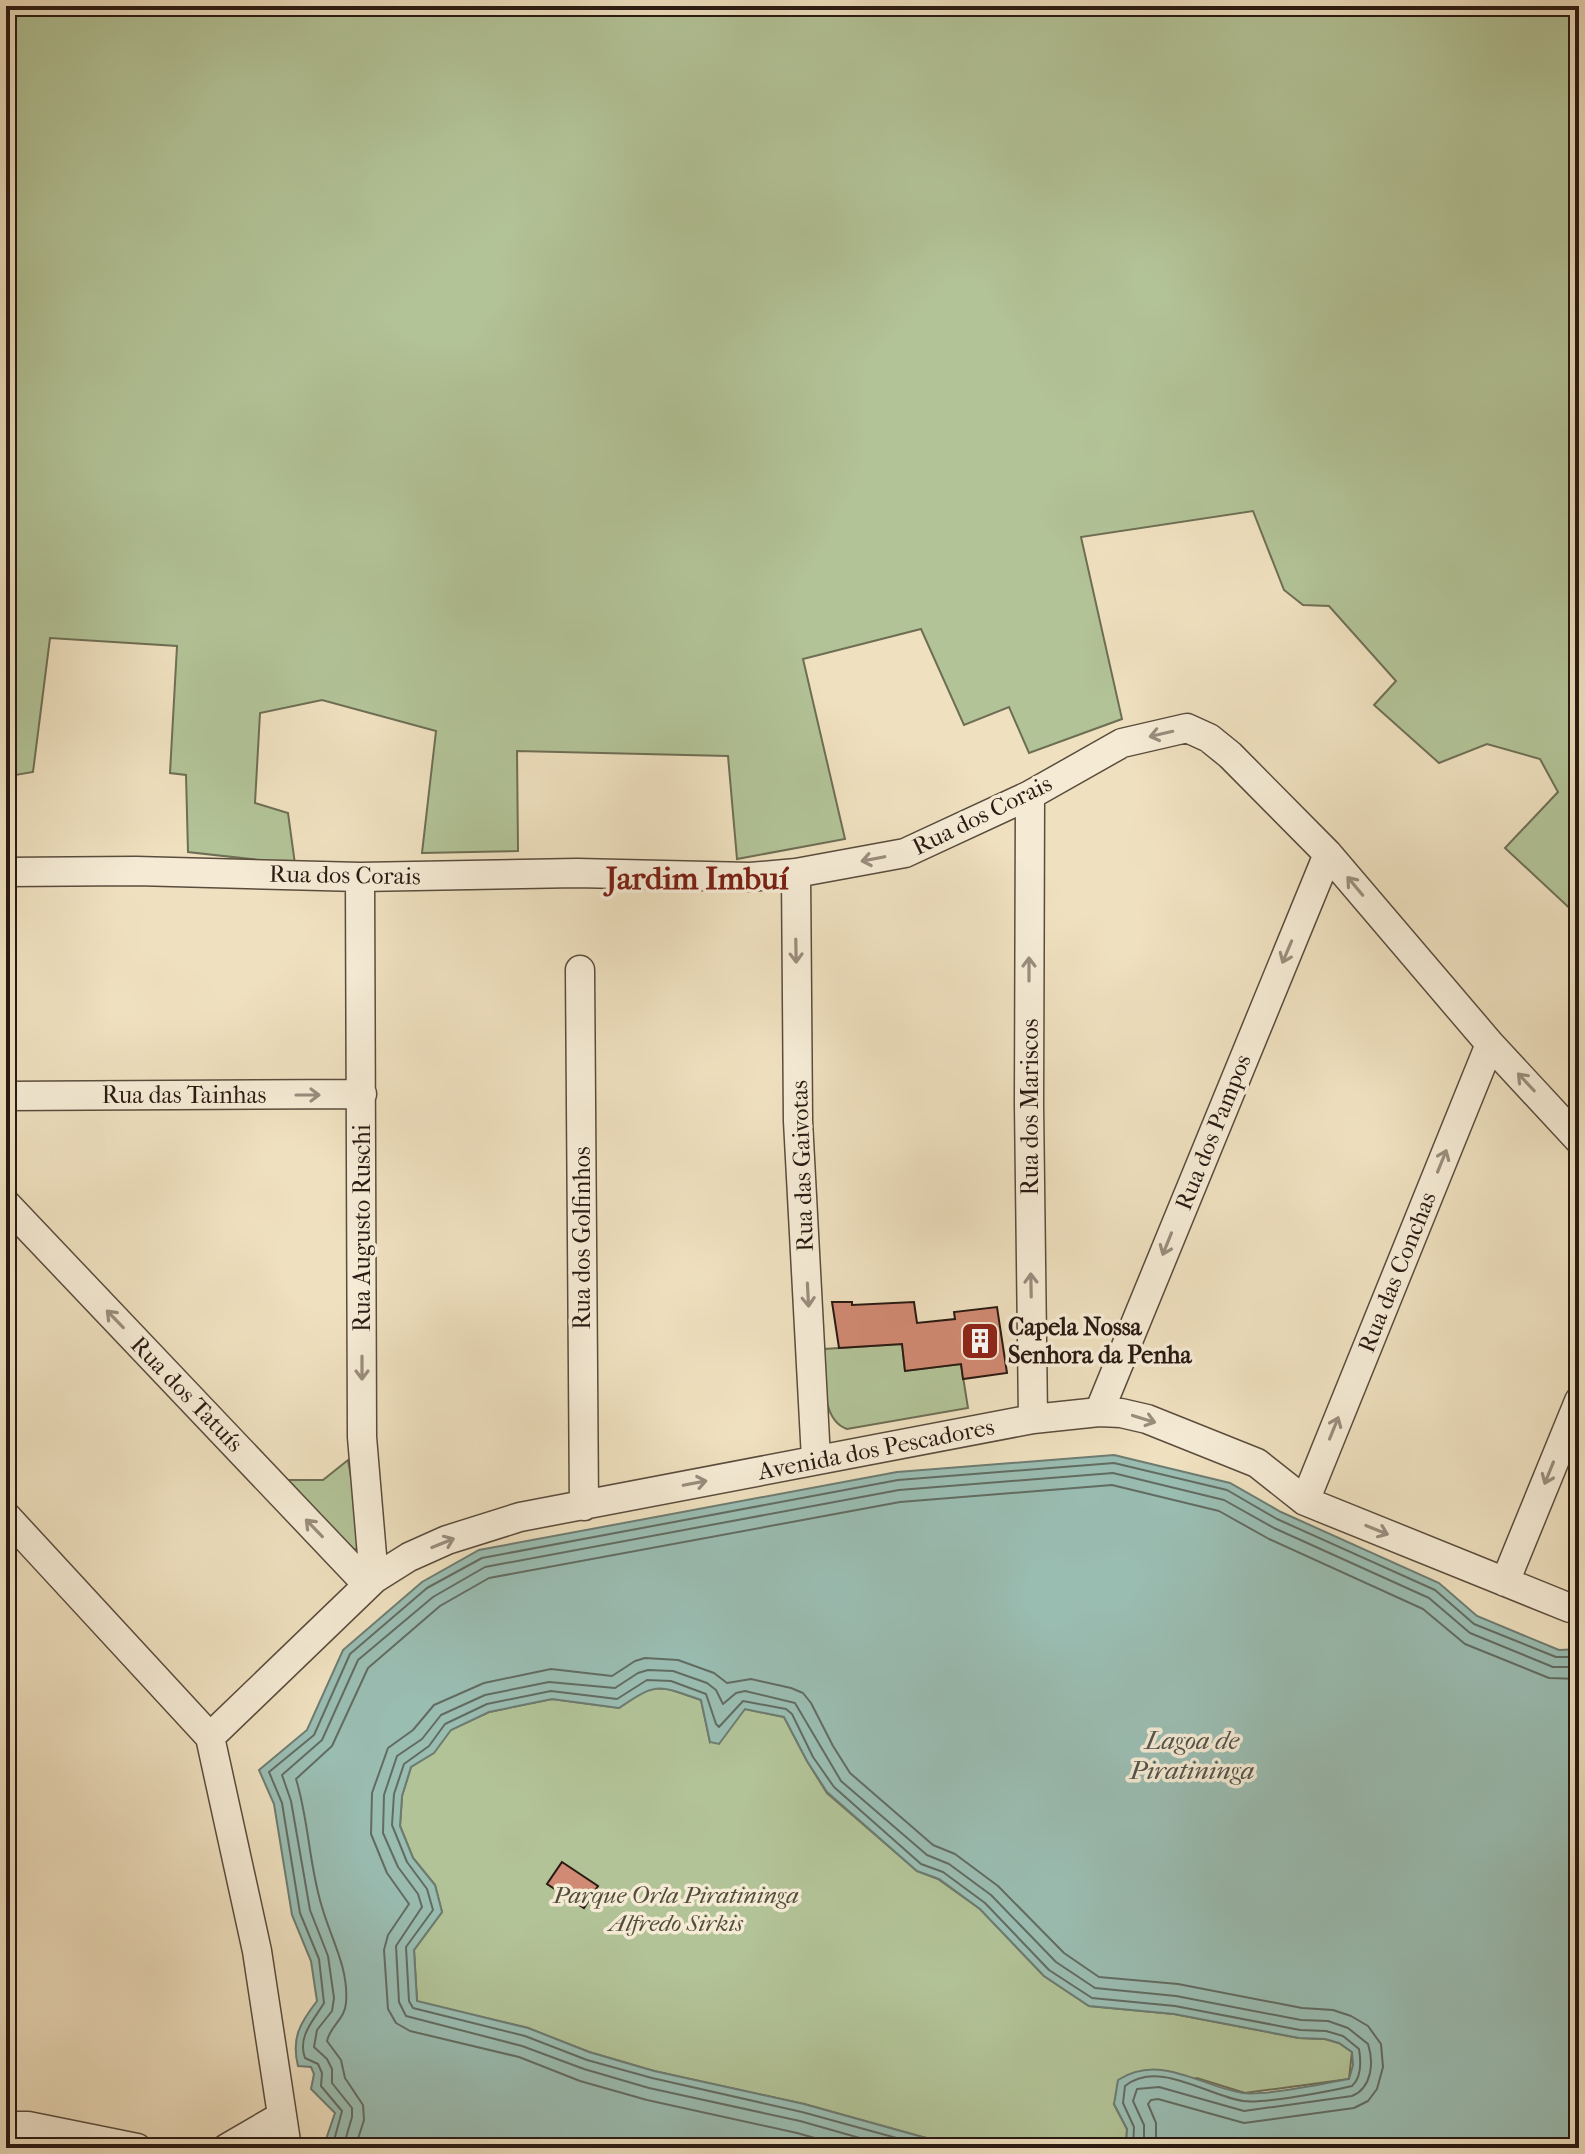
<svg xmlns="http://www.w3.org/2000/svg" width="1585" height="2154" font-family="'IM FELL French Canon',serif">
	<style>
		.green { fill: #b2c397; stroke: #6e6e54; stroke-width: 2 }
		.water { fill: #9abdb2; stroke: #6d7c72; stroke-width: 2 }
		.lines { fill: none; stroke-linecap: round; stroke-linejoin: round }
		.shore { stroke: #626c62; stroke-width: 2 }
		.building { fill: #d18a73; stroke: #291a12; stroke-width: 2 }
		.minor-casing { stroke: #5a4c3d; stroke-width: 31 }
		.minor { stroke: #f5ebd5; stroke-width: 28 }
		.oneway { stroke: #998d7d }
		.labels { text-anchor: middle; stroke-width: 7; stroke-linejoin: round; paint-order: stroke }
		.street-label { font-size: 24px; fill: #291a12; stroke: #f5ebd5 }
		.poi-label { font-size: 24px; font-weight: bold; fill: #291a12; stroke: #f5ebd5; text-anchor: start }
		.park-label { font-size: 24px; font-style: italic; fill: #524d3a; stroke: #f5ebd5 }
		.water-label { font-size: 26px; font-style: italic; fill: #51534a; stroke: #f5ebd5 }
		.district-label { font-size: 32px; font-weight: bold; fill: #7a1f14; stroke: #f5ebd5 }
	</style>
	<rect width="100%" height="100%" fill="#efe0bf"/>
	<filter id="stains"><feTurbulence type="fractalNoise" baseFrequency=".0025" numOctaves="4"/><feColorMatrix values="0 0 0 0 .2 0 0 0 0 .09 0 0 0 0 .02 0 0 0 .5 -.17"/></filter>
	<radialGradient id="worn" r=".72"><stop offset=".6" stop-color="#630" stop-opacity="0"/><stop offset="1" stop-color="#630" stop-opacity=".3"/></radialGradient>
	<path class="green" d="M 6,6 L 1579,6 L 1579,917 L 1505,848 L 1558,792 L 1540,759 L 1487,744 L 1439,763 L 1374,705 L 1396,681 L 1329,606 L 1303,605 L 1284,590 L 1253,511 L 1081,537 L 1122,719 L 1029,753 L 1009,707 L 964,725 L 921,629 L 803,659 L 845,839 L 737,859 L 728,756 L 517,751 L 518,851 L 422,853 L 436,731 L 322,700 L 260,713 L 255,803 L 288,813 L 295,864 L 188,852 L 186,775 L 170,773 L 177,646 L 50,638 L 33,772 L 9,776 L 6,796 Z
		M 902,1344 L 905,1371 L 961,1364 L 968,1408 L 847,1429 C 819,1419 826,1374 824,1349 Z
		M 348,1460 L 363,1542 L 357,1549 L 351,1550 L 288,1480 L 323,1480 Z
		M 648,1688 L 669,1689 L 701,1700 L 710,1742 L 745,1709 L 784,1717 L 807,1761 L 827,1793 L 917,1871 L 938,1879 L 980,1909 L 1044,1976 L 1089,2006 L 1174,2014 L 1299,2038 L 1325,2039 L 1339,2043 L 1352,2052 L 1349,2079 L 1245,2093 L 1197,2078 L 1114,2104 L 1127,2129 L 1126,2148 L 962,2148 L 804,2104 L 654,2071 L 589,2052 L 528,2028 L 417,2002 L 414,1950 L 442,1912 L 435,1885 L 413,1858 L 400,1826 L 402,1796 L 411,1767 L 434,1752 L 450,1730 L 489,1712 L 552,1699 L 619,1708 Z"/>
	<path class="water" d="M 1114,1455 L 1230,1483 L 1281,1512 L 1439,1583 L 1477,1616 L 1559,1650 L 1579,1649 L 1579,2148 L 1126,2148 L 1127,2129 L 1114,2104 L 1118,2080 C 1160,2053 1200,2086 1243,2093 C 1266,2096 1324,2083 1349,2079 L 1353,2065 L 1352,2052 L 1339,2043 L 1325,2039 L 1299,2038 L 1174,2014 L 1089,2006 L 1044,1976 L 980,1909 L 939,1879 L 917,1871 L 827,1792 L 807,1761 L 784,1717 L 745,1709 L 719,1744 L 710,1742 L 701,1700 C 658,1685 657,1682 619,1708 L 552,1699 L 489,1712 L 451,1730 L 434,1753 L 411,1767 L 402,1796 L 400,1826 L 413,1858 L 435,1885 L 442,1912 L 414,1950 L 417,2001 L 528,2028 L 589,2052 L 654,2071 L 804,2104 L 962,2148 L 323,2148 L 335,2113 L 311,2089 L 314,2074 L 311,2067 L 298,2066 C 291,2038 300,2023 317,2001 L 311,1961 L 292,1915 L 274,1804 L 259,1770 L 307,1730 L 343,1650 L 422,1582 L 479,1550 L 897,1472 Z"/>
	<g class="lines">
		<path class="shore" d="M 332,2148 L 342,2111 L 321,2086 L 322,2073 L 318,2064 L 305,2058 C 297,2036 314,2020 324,2003 L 319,1959 L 300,1913 L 282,1803 L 269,1772 L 314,1735 L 350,1654 L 427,1588 L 482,1558 L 898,1480 L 1114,1463 L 1227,1490 L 1277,1519 L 1435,1590 L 1474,1624 L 1556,1657 L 1579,1657
			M 343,2148 L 352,2117 L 352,2108 L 332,2083 L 332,2069 L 327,2059 L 314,2047 L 317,2030 L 332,2011 L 334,1998 L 328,1956 L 310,1910 L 291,1801 L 282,1775 L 322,1740 L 358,1660 L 433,1597 L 485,1567 L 899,1490 L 1113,1473 L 1224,1500 L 1274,1528 L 1429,1598 L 1470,1633 L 1553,1667 L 1579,1667
			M 355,2148 L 364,2120 L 363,2105 L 345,2078 L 341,2060 L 327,2041 C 330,2026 345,2019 346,2003 C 349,1968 331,1939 322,1907 C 309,1866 309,1821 296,1779 L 332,1746 L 368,1668 L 440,1606 L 489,1578 L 900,1502 L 1112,1485 L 1219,1511 L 1269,1539 L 1423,1609 L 1465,1644 L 1549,1678 L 1579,1679
			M 850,2148 L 797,2133 L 647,2100 L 580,2081 L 519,2057 L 410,2031 L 396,2023 L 388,2009 L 384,1950 L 388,1935 L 409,1904 L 387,1873 L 371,1834 L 372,1793 L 388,1748 L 413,1730 L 434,1705 L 484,1683 L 551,1669 L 612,1676 L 635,1661 L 645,1658 L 678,1660 L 714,1673 L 727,1683 L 751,1679 L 791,1688 L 803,1693 L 811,1703 L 833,1746 L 850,1773 L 933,1845 L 955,1854 L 998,1886 L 1064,1953 L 1099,1977 L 1178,1984 L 1302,2008 L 1333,2010 L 1351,2016 L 1368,2026 L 1381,2044 L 1383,2067 L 1377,2089 L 1368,2101 L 1354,2108 L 1244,2123 L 1158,2099 L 1151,2100 L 1148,2104 L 1156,2123 L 1156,2148
			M 895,2148 L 800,2121 L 649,2088 L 584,2069 L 522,2046 L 406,2016 L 399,2002 L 396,1946 L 422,1907 L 418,1894 L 398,1867 L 383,1833 L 384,1795 L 397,1756 L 422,1739 L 441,1715 L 485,1695 L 549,1682 L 615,1688 L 638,1673 L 648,1670 L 673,1671 L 707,1683 L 716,1690 L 723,1704 L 736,1693 L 745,1691 L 795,1703 L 841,1781 L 927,1855 L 949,1864 L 991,1895 L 1056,1962 L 1095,1988 L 1176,1996 L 1301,2020 L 1328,2021 L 1348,2028 L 1368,2044 C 1374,2062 1372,2088 1352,2096 L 1244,2111 L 1159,2087 L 1137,2089 L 1133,2101 L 1144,2125 L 1144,2148
			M 933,2148 L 802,2112 L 652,2078 L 587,2060 L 525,2036 L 413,2008 L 409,2001 L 406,1947 L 433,1910 L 427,1889 L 407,1862 L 392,1825 L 394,1794 L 404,1764 L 429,1746 L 445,1724 L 487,1704 L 551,1691 L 617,1699 L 647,1680 L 671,1681 L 706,1694 L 716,1724 L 719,1727 L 743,1701 L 786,1709 L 792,1714 L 813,1757 L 834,1787 L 921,1864 L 943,1872 L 985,1903 L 1049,1970 L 1092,1998 L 1175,2006 L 1300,2030 L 1326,2031 L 1343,2036 L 1359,2049 C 1361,2061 1362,2077 1352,2086 C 1331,2091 1263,2104 1243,2101 C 1208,2096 1158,2059 1125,2086 L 1123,2103 L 1134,2127 L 1133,2148"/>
	</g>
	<path class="building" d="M 832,1302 L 852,1302 L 852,1305 L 914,1302 L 917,1323 L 955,1319 L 954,1312 L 997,1307 L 1007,1373 L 963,1379 L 961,1364 L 905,1371 L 902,1344 L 839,1348 Z
		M 562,1862 L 598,1886 L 584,1908 L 547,1884 Z"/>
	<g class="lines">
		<defs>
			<path id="minor" d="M 1030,795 L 1029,1105 L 1033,1419
				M 6,872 L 136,871 L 360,877 L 577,873 L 750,877 L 796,873 L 905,853 L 1030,795 L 1122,743 L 1187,728 L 1209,738 L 1230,755 L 1328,854 L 1490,1044 L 1579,1140
				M 796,873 L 798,1121 L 816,1459
				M 360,877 L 362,1437 L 374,1579
				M 580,970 L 584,1506
				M 6,1096 L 362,1094
				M 6,1204 L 367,1584
				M 1099,1412 L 1328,854
				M 1305,1501 L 1490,1044
				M 6,1516 L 210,1737 L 257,1951 L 287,2148
				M 1505,1582 L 1579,1401
				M 210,1737 L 374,1579 L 409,1557 L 447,1540 L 520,1517 L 1033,1419 L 1099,1412 L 1121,1413 L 1147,1419 L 1257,1463 L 1305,1501 L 1570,1608 L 1579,1606
				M 6,2126 L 28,2126 L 137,2148
				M 227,2148 L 282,2116"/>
		</defs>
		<use href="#minor" class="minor-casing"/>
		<use href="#minor" class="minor"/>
	</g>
	<defs><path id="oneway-shaft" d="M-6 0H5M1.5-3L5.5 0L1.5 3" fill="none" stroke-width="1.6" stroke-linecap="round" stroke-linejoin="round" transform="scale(2)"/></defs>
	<g class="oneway">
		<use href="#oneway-shaft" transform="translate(1161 734) rotate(167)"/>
		<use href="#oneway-shaft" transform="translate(873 859) rotate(169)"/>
		<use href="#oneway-shaft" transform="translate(1355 886) rotate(-130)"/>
		<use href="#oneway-shaft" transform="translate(796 951) rotate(89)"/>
		<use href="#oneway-shaft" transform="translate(1287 952) rotate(113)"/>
		<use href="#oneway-shaft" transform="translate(1029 969) rotate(-90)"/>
		<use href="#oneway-shaft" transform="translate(1526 1082) rotate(-133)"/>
		<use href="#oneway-shaft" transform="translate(308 1095)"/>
		<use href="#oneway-shaft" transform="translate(1442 1161) rotate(-68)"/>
		<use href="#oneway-shaft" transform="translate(1167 1244) rotate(112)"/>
		<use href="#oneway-shaft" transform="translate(1031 1285) rotate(-91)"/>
		<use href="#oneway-shaft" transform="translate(808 1295) rotate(87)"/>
		<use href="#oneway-shaft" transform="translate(115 1319) rotate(-134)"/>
		<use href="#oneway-shaft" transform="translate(362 1368) rotate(90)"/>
		<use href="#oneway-shaft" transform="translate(1144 1419) rotate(17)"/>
		<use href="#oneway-shaft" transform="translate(1334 1428) rotate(-68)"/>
		<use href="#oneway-shaft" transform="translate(1549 1473) rotate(112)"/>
		<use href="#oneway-shaft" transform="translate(695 1483) rotate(-11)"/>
		<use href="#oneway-shaft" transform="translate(314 1528) rotate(-134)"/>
		<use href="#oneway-shaft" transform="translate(1377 1530) rotate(22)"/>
		<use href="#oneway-shaft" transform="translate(443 1543) rotate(-22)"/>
	</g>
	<defs>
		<symbol id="building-square" viewBox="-11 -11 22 22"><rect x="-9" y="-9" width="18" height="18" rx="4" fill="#8f2418" stroke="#f5ebd5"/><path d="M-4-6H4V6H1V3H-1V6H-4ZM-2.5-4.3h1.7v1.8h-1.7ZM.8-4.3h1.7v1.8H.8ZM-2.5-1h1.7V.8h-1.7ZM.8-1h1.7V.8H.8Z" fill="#fff"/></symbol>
	</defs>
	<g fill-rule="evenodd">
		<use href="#building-square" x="958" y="1319" width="44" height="44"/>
	</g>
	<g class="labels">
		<g class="street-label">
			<text transform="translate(982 815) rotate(-26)" y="8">Rua dos Corais</text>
			<text transform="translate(345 875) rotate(1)" y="8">Rua dos Corais</text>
			<text x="184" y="1103">Rua das Tainhas</text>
			<text transform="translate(1030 1107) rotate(-90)" y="8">Rua dos Mariscos</text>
			<text transform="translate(1213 1132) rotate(-68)" y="8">Rua dos Pampos</text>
			<text transform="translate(802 1166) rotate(-92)" y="8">Rua das Gaivotas</text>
			<text transform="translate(362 1228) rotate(-90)" y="8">Rua Augusto Ruschi</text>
			<text transform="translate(582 1238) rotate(-90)" y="8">Rua dos Golfinhos</text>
			<text transform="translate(1397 1272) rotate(-68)" y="8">Rua das Conchas</text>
			<text transform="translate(187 1394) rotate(46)" y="8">Rua dos Tatuís</text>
			<text transform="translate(876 1449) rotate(-11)" y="8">Avenida dos Pescadores</text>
		</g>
		<g class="poi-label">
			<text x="1008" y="1335">Capela Nossa<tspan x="1008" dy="28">Senhora da Penha</tspan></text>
		</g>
		<g class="park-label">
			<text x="676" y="1903">Parque Orla Piratininga<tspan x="676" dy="28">Alfredo Sirkis</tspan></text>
		</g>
		<g class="water-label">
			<text x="1192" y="1749">Lagoa de<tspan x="1192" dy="30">Piratininga</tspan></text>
		</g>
		<g class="district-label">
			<text x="697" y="889">Jardim Imbuí</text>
		</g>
	</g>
	<rect width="1585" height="2154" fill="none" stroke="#efe0bf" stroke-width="32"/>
	<rect x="8" y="8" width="1569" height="2138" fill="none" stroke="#291a12" stroke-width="4"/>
	<rect x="16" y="16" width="1553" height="2122" fill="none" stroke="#291a12" stroke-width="2"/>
	<rect width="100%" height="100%" filter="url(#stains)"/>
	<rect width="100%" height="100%" fill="url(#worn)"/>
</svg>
